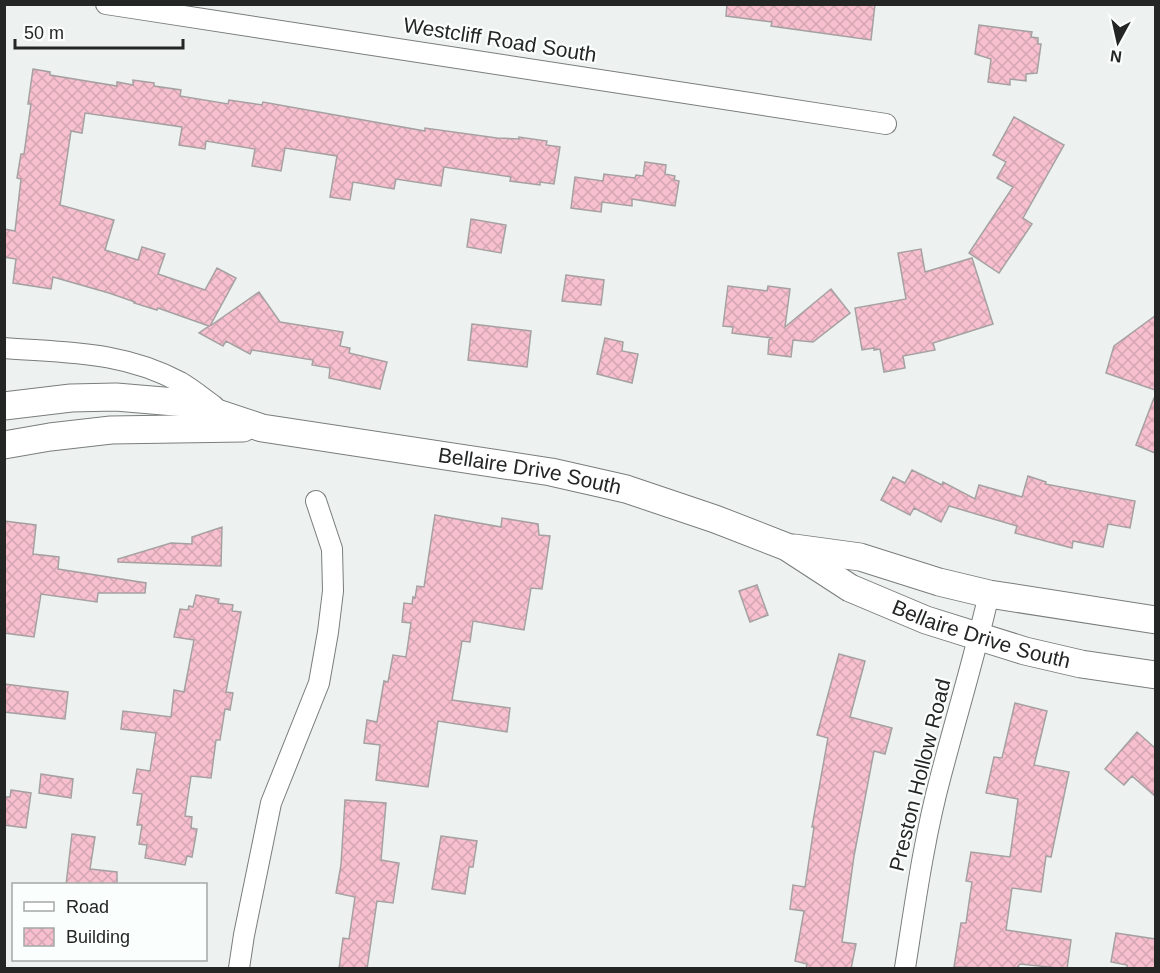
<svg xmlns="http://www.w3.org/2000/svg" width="1160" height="973" font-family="Arial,sans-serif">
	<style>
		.building { fill: url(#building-cross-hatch); stroke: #a5a1a2; stroke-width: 1.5 }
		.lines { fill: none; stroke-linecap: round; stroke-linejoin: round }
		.street-casing { stroke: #797d7b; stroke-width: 22 }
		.secondary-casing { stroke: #797d7b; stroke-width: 29 }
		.street { stroke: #fff; stroke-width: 20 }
		.secondary { stroke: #fff; stroke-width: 27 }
		.labels { text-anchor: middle; stroke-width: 4.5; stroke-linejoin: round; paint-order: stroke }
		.street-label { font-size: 21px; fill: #242625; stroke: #fafefc }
	</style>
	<defs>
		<pattern id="building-cross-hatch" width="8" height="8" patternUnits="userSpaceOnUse" patternTransform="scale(1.5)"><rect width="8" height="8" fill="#f8c0cf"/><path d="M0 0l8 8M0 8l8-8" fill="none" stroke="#d4a5b2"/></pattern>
	</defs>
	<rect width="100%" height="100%" fill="#edf1ef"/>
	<path class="building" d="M 727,4 L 875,4 L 871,40 L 771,26 L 772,22 L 726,16 Z
		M 979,25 L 1032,32 L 1031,37 L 1038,38 L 1038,44 L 1041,44 L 1037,73 L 1026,74 L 1026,81 L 1010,79 L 1010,85 L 988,82 L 991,59 L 975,54 Z
		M 33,69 L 50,72 L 50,75 L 117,86 L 117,82 L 133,85 L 133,80 L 154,83 L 154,86 L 181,90 L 180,96 L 228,104 L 229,100 L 262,105 L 263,102 L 425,131 L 425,128 L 497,138 L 519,139 L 519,137 L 547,141 L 546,145 L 560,147 L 554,184 L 540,182 L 540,185 L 510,181 L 511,177 L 444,167 L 441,186 L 396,179 L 394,189 L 353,182 L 350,200 L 330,197 L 337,156 L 285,148 L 281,171 L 252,166 L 255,149 L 206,141 L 205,149 L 179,145 L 182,127 L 85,113 L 82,133 L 71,131 L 60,205 L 114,220 L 105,250 L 138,260 L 142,247 L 165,254 L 158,274 L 205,290 L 217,268 L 236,278 L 210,326 L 259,292 L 280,322 L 343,332 L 340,346 L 350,348 L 349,353 L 387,362 L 380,389 L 329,378 L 330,368 L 312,365 L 313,360 L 252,350 L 250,354 L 226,341 L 223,346 L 199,333 L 209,326 L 158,308 L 157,310 L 134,303 L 135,302 L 109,293 L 53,277 L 51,289 L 13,283 L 16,259 L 4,257 L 4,229 L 15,231 L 21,179 L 17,178 L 21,154 L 24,154 L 31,104 L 28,104 Z
		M 1014,117 L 1064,145 L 1023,218 L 1032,224 L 999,273 L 969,253 L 1013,187 L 997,178 L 1006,162 L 993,155 Z
		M 645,162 L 666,165 L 665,174 L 675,176 L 674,180 L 679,181 L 675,206 L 632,199 L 632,206 L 602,202 L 601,212 L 571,208 L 575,177 L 603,181 L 604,174 L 635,178 L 636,175 L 643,176 Z
		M 471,219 L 506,225 L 501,253 L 467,247 Z
		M 921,249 L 925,272 L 972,258 L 993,324 L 933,343 L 935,350 L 903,356 L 905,368 L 884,372 L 880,349 L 874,350 L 874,348 L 862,350 L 855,308 L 906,299 L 898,253 Z
		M 566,275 L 604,280 L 601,305 L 562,301 Z
		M 728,286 L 767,291 L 768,286 L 790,289 L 785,327 L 831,289 L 850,313 L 813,342 L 793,340 L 791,357 L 768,354 L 769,340 L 772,338 L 732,333 L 733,327 L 723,326 Z
		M 1155,316 L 1155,390 L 1106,373 L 1114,346 Z
		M 472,324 L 531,331 L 527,367 L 468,360 Z
		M 605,338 L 623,342 L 622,351 L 638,354 L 632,383 L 597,374 Z
		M 1154,398 L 1155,398 L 1155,453 L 1136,445 Z
		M 912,470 L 942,485 L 943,482 L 975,499 L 979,485 L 1022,497 L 1028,476 L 1046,482 L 1045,484 L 1135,501 L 1130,528 L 1108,524 L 1103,547 L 1073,541 L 1072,548 L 1015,533 L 1017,526 L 949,506 L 941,522 L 914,508 L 910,515 L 881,500 L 893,477 L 905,483 Z
		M 435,515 L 501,527 L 502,518 L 538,524 L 539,535 L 550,536 L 542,589 L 531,588 L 524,630 L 473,621 L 470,642 L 462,641 L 452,700 L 510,708 L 507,732 L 438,721 L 428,787 L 376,780 L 380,745 L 364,743 L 367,720 L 377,722 L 384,681 L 388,682 L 393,655 L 406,657 L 411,623 L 402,622 L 404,603 L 412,604 L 413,597 L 415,598 L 417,586 L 424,587 Z
		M 4,521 L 36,525 L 33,554 L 59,557 L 58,569 L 146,583 L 145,593 L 98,593 L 97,602 L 41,594 L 34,637 L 4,633 Z
		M 222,527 L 221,566 L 118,562 L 118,559 L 171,543 L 192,544 L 192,537 Z
		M 757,585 L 768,615 L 750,622 L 739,591 Z
		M 196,595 L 219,599 L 218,603 L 233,605 L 232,611 L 241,612 L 226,692 L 233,693 L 230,710 L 225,709 L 220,740 L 216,740 L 211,778 L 191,776 L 185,816 L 192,817 L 191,828 L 197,829 L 192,857 L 187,856 L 185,865 L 145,858 L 147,845 L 139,844 L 142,825 L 137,825 L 142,794 L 133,793 L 137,769 L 150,771 L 156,733 L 121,729 L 123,711 L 171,717 L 174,690 L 184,692 L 194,640 L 174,637 L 180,609 L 188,610 L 189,606 L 193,607 Z
		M 839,654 L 865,661 L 850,717 L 892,728 L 885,754 L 874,751 L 854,856 L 842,942 L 856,944 L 851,969 L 806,969 L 807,964 L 795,961 L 804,911 L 790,909 L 793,885 L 805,887 L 814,827 L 812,827 L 828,738 L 817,735 Z
		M 4,684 L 68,692 L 65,719 L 4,712 Z
		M 1015,703 L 1047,711 L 1034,765 L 1069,772 L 1051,857 L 1046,856 L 1041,892 L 1012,888 L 1006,930 L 1071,940 L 1067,969 L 1020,964 L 1016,969 L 954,967 L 961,923 L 966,923 L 972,882 L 966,881 L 971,852 L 1010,857 L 1018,799 L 986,793 L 994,757 L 1002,758 Z
		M 1137,732 L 1155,748 L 1155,796 L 1132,776 L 1124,785 L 1105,769 Z
		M 41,774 L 73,779 L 71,798 L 39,793 Z
		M 11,790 L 31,793 L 26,828 L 4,825 L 4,797 L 10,797 Z
		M 345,800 L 386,803 L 381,860 L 399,863 L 393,903 L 377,901 L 367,969 L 339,969 L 343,938 L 349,939 L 355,897 L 336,893 L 341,865 Z
		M 72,834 L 95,837 L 90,869 L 117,872 L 117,885 L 66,885 Z
		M 441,836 L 477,841 L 473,867 L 469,867 L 465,894 L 432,889 Z
		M 1116,933 L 1155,939 L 1155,969 L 1127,969 L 1127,965 L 1111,962 Z"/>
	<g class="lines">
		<defs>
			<path id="street" d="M 106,4 L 886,124
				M 4,348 C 68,353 122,351 180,382 C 192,389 203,398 214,406
				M 239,968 L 244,935 L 271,803 L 319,683 L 328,632 L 333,591 L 332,549 L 316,501
				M 905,968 C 915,904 924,838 941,775 C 957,714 975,655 989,594"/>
			<g id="secondary">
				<path id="s1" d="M 4,406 L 71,398 L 116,397 L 187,403 L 262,428 L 551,472 L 626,489 L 715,519 L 787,547 L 850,588 L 926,620 L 1025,651 L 1081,664 L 1156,675"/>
				<path d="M 4,445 L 50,437 L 111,430 L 243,428"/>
				<path d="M 794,548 L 860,557 L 939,582 L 989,594 L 1156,620"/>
			</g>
		</defs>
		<use href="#street" class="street-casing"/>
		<use href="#secondary" class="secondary-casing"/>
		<use href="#street" class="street"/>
		<use href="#secondary" class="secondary"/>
	</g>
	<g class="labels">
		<g class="street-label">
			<text transform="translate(500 40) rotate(9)" y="7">Westcliff Road South</text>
			<text dy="7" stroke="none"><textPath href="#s1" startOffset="534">Bellaire Drive South</textPath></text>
			<text dy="7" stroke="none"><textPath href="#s1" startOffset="1018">Bellaire Drive South</textPath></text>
			<text transform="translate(920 775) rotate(-76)" y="7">Preston Hollow Road</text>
		</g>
	</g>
	<rect width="1160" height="973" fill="none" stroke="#242625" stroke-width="12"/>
	<rect x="12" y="883" width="195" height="78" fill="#fafefc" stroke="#a4a8a6" stroke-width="1.5"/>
	<rect x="24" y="902" width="30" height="9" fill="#ffffff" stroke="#a4a8a6" stroke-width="1.5"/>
	<text x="66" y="913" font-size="18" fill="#242625">Road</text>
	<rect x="24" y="928" width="30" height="18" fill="url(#building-cross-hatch)" stroke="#a4a8a6" stroke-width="1.5"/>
	<text x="66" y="943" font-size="18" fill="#242625">Building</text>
	<g transform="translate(1118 42) rotate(188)" stroke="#fafefc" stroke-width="4.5" paint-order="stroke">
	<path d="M0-4.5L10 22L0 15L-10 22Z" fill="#242625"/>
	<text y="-9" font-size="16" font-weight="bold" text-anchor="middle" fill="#242625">N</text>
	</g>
	<path d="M15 39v9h168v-9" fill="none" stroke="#242625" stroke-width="3"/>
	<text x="24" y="39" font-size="18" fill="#242625" stroke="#fafefc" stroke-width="4.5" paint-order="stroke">50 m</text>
</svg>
